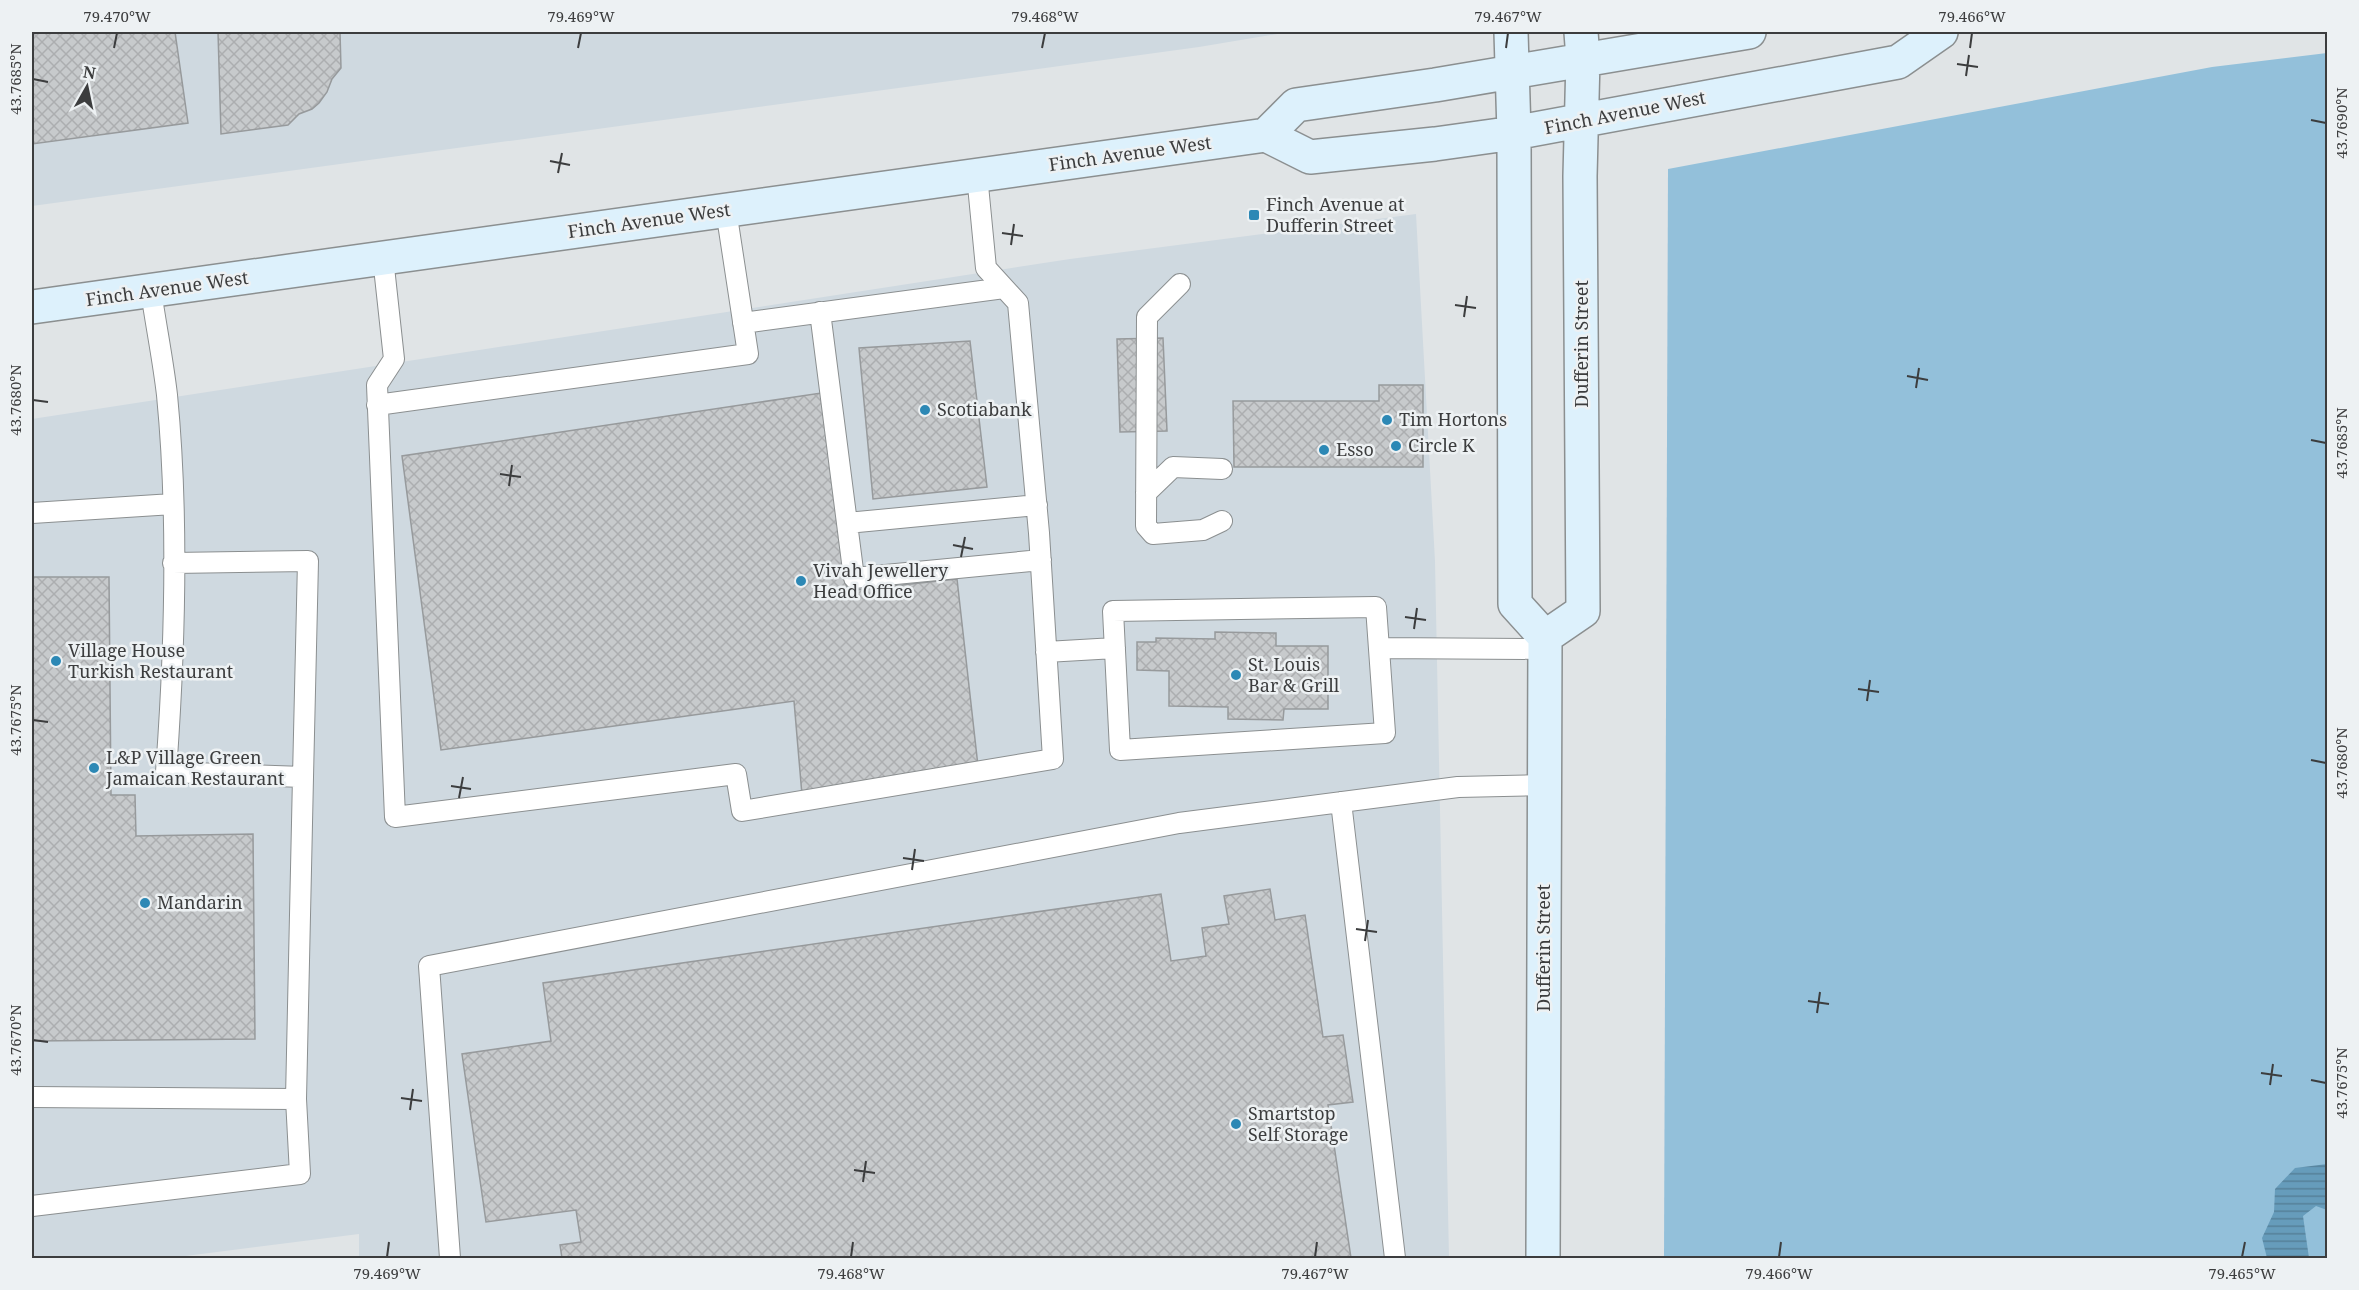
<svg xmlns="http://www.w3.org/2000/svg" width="2359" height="1290" font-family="'Noto Serif',serif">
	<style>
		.built { fill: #cfd9e0 }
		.park { fill: #93c0da }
		.water { fill: url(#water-rules) }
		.building { fill: url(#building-cross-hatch); stroke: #979a9c; stroke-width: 1.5 }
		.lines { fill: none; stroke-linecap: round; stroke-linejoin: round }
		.lane-casing { stroke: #8b8f90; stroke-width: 22 }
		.secondary-casing { stroke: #8b8f90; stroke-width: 36 }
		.lane { stroke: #fff; stroke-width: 20 }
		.secondary { stroke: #ddf1fc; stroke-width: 33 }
		.ticks { fill: none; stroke: #3c3d3e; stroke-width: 2 }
		.poi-dot { fill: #2c88b5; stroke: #edf1f3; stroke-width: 2 }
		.labels { text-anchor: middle; stroke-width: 5; stroke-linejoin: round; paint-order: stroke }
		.street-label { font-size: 18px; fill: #3c3d3e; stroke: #edf1f3 }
		.poi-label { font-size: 18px; fill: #3c3d3e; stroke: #edf1f3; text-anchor: start }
		.neatline { fill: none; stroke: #3c3d3e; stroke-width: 2 }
		.ticks-label { font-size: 15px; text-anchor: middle; fill: #3c3d3e }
	</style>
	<defs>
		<pattern id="water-rules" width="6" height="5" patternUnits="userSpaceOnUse" patternTransform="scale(1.5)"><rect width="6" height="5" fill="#669cbb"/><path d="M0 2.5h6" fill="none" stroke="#558099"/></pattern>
		<pattern id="building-cross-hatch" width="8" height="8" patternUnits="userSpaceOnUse" patternTransform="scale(1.5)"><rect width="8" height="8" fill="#c7cacc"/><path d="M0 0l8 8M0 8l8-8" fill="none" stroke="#acaeb0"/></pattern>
	</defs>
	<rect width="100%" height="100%" fill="#e0e4e6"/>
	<path class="built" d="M 32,32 L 1289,32 L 1199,47 L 32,206 Z
		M 1416,214 L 1435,561 L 1449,1258 L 359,1258 L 359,1234 L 170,1258 L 32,1258 L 32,419 L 1070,259 Z"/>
	<path class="park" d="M 2327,53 L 2327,1258 L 1664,1258 L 1668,169 L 2212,67 Z"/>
	<path class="water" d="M 2327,1164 L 2327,1210 L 2316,1206 L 2303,1216 L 2309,1258 L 2267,1258 L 2262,1238 L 2274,1212 L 2275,1189 L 2295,1168 Z"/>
	<path class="building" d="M 32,32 L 175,32 L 188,123 L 32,144 Z
		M 218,32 L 340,32 L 341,68 L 332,79 L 327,92 L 319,103 L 312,109 L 299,114 L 288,125 L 221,134 Z
		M 1163,338 L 1167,431 L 1120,432 L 1117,339 Z
		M 970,341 L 987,487 L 873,499 L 859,348 Z
		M 1379,385 L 1423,385 L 1423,467 L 1234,467 L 1233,401 L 1379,401 Z
		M 821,393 L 847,591 L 957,579 L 978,766 L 802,795 L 794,701 L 441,750 L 402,456 Z
		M 32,577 L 109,577 L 111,795 L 135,795 L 136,836 L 253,834 L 255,1039 L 32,1041 Z
		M 1215,632 L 1276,633 L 1276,646 L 1328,646 L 1328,709 L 1284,709 L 1283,720 L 1228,719 L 1228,707 L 1169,706 L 1169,671 L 1137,670 L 1137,642 L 1156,642 L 1156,638 L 1215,639 Z
		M 1270,889 L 1275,920 L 1305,915 L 1323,1037 L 1343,1035 L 1353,1102 L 1328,1105 L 1351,1258 L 562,1258 L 560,1245 L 581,1242 L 576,1210 L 486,1222 L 462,1054 L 551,1041 L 543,983 L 1161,894 L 1171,961 L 1206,956 L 1202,928 L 1229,924 L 1224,896 Z"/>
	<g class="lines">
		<defs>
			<path id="lane" d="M 383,258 L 394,359 L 377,385 L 395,817 L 736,774 L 742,811 L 1053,759 L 1039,533 L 1018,303 L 986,268 L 977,175
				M 1180,284 L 1147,317 L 1146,526 L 1153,534 L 1203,530 L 1222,521
				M 820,312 L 854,578 L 1041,560
				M 743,323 L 1004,288
				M 377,405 L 748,354 L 726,210
				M 1146,493 L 1173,467 L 1222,469
				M 32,513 L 173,504
				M 847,523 L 1037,505
				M 173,563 L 308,561 L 303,777
				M 1376,607 L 1385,733 L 1120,750 L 1113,611 Z
				M 1379,648 L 1545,649
				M 1046,652 L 1115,648
				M 1341,802 L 1395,1258
				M 32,1097 L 296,1099
				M 32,1206 L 300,1174 L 296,1099 L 303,777 L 166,772 C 175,649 179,518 167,395 C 163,360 156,326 151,291
				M 450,1258 L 429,966 L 1179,823 L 1458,787 L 1545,785"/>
			<path id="secondary" d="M 1511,32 L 1514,133 L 1515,604 L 1545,637 L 1543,1258
				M 1266,135 L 1296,105 L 1435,85 L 1749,32
				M 32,307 L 1266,135 L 1310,157 L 1435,144 L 1514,133 L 1898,62 L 1941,32
				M 1545,637 L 1583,611 L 1580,176 L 1583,59 L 1581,32"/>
		</defs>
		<use href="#lane" class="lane-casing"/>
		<use href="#secondary" class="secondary-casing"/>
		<use href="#lane" class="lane"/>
		<use href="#secondary" class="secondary"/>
	</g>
	<path class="ticks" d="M 114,48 L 117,33M 578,48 L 581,33M 1042,48 L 1045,33M 1506,48 L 1508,33M 1970,48 L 1972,33M 1957,64 L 1978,67M 1966,76 L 1969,55M 33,79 L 48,82M 2311,120 L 2326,123M 550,161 L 570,165M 558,173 L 562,153M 1002,233 L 1023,236M 1011,245 L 1014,224M 1455,305 L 1476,308M 1464,317 L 1467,296M 1907,376 L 1928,380M 1916,388 L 1919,368M 33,400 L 48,402M 2311,440 L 2326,443M 500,474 L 521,477M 509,486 L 512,465M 953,545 L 973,549M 961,557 L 965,537M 1405,617 L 1426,620M 1414,629 L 1417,608M 1858,689 L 1879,692M 1867,701 L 1870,680M 33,720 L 48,722M 2311,760 L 2326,763M 451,786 L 471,789M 459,798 L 463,777M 903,858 L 924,861M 912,870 L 915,849M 1356,929 L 1377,932M 1365,941 L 1368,920M 1808,1001 L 1829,1004M 1817,1013 L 1820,992M 33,1040 L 48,1042M 2261,1073 L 2282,1076M 2311,1080 L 2326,1083M 2270,1085 L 2273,1064M 401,1098 L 422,1101M 410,1110 L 413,1089M 854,1170 L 875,1173M 863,1182 L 866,1161M 387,1257 L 389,1242M 851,1257 L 853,1242M 1315,1257 L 1317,1242M 1779,1257 L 1781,1242M 2242,1257 L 2245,1242"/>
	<g class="poi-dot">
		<rect x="1248" y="209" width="12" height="12" rx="3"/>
		<circle cx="925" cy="410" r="6"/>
		<circle cx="1387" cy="420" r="6"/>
		<circle cx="1396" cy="446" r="6"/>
		<circle cx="1324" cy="450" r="6"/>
		<circle cx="801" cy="581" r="6"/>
		<circle cx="56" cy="661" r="6"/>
		<circle cx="1236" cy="675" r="6"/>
		<circle cx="94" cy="768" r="6"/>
		<circle cx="145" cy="903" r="6"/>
		<circle cx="1236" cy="1124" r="6"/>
	</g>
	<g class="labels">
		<g class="street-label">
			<text transform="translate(1625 113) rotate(-11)" y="6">Finch Avenue West</text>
			<text transform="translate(1130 154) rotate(-8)" y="6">Finch Avenue West</text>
			<text transform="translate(649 221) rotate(-8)" y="6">Finch Avenue West</text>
			<text transform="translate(167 289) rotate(-8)" y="6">Finch Avenue West</text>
			<text transform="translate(1582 344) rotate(-90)" y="6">Dufferin Street</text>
			<text transform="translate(1544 948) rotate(-90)" y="6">Dufferin Street</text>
		</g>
		<g class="poi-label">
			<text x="1266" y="211">Finch Avenue at<tspan x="1266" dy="21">Dufferin Street</tspan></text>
			<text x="937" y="416">Scotiabank</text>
			<text x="1399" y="426">Tim Hortons</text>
			<text x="1408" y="452">Circle K</text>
			<text x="1336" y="456">Esso</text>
			<text x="813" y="577">Vivah Jewellery<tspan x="813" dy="21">Head Office</tspan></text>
			<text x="68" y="657">Village House<tspan x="68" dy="21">Turkish Restaurant</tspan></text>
			<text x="1248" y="671">St. Louis<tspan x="1248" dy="21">Bar &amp; Grill</tspan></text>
			<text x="106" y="764">L&amp;P Village Green<tspan x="106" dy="21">Jamaican Restaurant</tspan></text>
			<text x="157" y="909">Mandarin</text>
			<text x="1248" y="1120">Smartstop<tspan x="1248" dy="21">Self Storage</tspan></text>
		</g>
	</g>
	<rect width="2359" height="1290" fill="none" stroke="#edf1f3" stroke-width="66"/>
	<g transform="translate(87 87) rotate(9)" stroke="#edf1f3" stroke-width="4.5" paint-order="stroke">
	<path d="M0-4.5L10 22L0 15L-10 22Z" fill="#3c3d3e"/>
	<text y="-9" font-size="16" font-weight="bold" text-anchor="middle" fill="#3c3d3e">N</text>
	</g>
	<rect x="33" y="33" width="2293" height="1224" class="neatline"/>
	<g class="ticks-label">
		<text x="117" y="22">79.470°W</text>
		<text x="581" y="22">79.469°W</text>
		<text x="1045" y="22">79.468°W</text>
		<text x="1508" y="22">79.467°W</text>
		<text x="1972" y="22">79.466°W</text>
		<text transform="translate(16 79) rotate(-90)" y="5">43.7685°N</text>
		<text transform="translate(2342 123) rotate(-90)" y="5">43.7690°N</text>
		<text transform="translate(16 400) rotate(-90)" y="5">43.7680°N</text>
		<text transform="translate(2342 443) rotate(-90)" y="5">43.7685°N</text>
		<text transform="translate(16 720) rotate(-90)" y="5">43.7675°N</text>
		<text transform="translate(2342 763) rotate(-90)" y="5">43.7680°N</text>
		<text transform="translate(16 1040) rotate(-90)" y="5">43.7670°N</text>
		<text transform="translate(2342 1083) rotate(-90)" y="5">43.7675°N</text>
		<text x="387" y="1279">79.469°W</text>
		<text x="851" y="1279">79.468°W</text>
		<text x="1315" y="1279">79.467°W</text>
		<text x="1779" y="1279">79.466°W</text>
		<text x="2242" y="1279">79.465°W</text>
	</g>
</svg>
